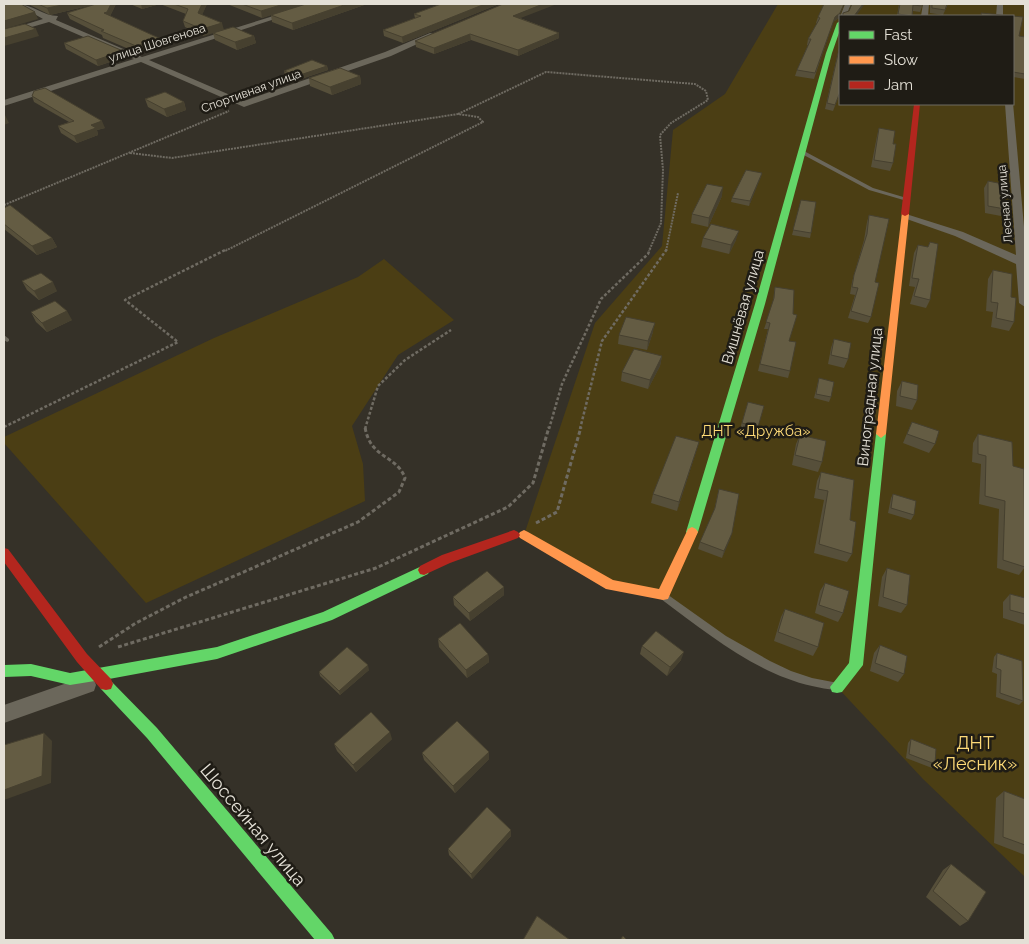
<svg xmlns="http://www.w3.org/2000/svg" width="1029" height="944" font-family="Raleway,sans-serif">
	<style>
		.green { fill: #4b3e14; fill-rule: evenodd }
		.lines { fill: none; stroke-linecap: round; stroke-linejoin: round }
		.path-far2 { stroke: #6f6b62; stroke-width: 2; stroke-dasharray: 2 1; stroke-linecap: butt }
		.path-far1 { stroke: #6f6b62; stroke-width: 2.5; stroke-dasharray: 3 2; stroke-linecap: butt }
		.path { stroke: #6f6b62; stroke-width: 3; stroke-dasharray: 4 2.5; stroke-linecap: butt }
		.lane { fill: #6b675b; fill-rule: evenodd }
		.street { fill: #6b675b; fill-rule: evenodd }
		.fast { fill: #63d668; fill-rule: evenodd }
		.slow { fill: #ff974d; fill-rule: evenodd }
		.jam { fill: #b3261e; fill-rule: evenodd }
		.wall { fill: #564f3a }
		.shaded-wall { fill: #46402f }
		.building { fill: #645c43; stroke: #46402f }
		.labels { text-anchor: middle; stroke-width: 5; stroke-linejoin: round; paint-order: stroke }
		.far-street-label { font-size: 12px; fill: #e4e0d6; stroke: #1f1c15 }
		.street-label { font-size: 15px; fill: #e4e0d6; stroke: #1f1c15 }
		.park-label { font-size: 15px; fill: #fdda77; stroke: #1f1c15 }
		.near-park-label { font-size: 18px; fill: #fdda77; stroke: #1f1c15 }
		.near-street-label { font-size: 18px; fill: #e4e0d6; stroke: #1f1c15 }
	</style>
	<rect width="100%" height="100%" fill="#353128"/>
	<path class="green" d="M 778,4 L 1025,4 L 1025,877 L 923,779 L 837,687 L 815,684 L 718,636 L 663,595 L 610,585 L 524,535 L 595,323 L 662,246 L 673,130 L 725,94 ZM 840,16 L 1013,16 L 1013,104 L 840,104 Z
		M 384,259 L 454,320 L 398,355 L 352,426 L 363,464 L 365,501 L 146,603 L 4,443 L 4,437 L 214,338 L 358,277 Z"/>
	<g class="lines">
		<path class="path-far2" d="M 458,114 L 546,72 L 695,84 L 706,91 L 708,100 L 671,123 L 660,135 L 663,170 L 661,223 L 649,251
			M 130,153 L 172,158 L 458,114 L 478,117 L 483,122 L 225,251
			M 4,205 L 229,111
			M 666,251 L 678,193"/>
		<path class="path-far1" d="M 4,427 L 178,342 L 125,300 L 227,249
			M 365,429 L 378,386 L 405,360 L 451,330
			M 549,429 L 562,384 L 601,299 L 648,254 L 650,249
			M 580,429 L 602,341 L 667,249"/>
		<path class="path" d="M 536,523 L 557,512 L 581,427
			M 99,647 L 136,623 L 184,598 L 358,522 L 399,492 L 405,478 C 397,455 370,459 365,427
			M 118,647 L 376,568 L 508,507 L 533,483 L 549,427"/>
		<path class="lane" d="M 800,151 L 804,151 L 873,188 L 910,199 L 907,201 L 869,190 L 800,153 Z
			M 4,335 L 9,339 L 9,341 L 7,342 L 4,340 Z
			M 664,592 L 726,636 L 770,661 L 791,671 L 812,678 L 838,683 L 840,686 L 838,689 L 835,690 C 828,689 820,688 812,686 C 755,673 707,633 661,599 L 660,596 L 661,593 Z"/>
		<path class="street" d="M 17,4 C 32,4 43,16 58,16 L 56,20 L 142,57 L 312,4 L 321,4 L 149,60 L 244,101 L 385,52 L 430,33 L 437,35 L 391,56 L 244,107 L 141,62 L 4,106 L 4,100 L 134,59 L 49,22 L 4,35 L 4,31 L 43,19 Z
			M 845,4 L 851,4 L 846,16 L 840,17 Z
			M 923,4 L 929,4 L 928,16 L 921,16 Z
			M 997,4 L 1003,4 L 1003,16 L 996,16 Z
			M 1013,103 L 1025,238 L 1025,307 L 1019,303 L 1016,264 L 955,236 L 901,217 L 906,214 L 963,232 L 1016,255 L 1005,104 Z
			M 87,676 L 94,679 L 96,685 L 94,691 L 4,723 L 4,705 Z"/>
		<path class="fast" d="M 840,21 L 840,30 L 832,53 L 765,304 L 698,532 L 696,535 L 688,535 L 686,532 L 755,304 L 826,53 L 837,23 Z
			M 881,430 L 886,434 L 863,665 L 842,692 L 837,693 L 832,692 L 830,687 L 849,663 L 876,434 Z
			M 424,565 L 428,566 L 430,570 L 428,574 L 332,620 L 217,659 L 109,679 L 157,728 L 332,934 L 335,940 L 315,940 L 147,738 L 101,689 L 99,684 L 101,680 L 70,685 L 31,676 L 4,677 L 4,665 L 31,664 L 70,673 L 217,647 L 323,612 Z"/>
		<path class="slow" d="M 902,212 L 909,214 L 886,434 L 881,438 L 876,434 Z
			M 692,527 L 696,529 L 698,532 L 668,599 L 663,600 L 606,589 L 520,538 L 518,535 L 520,532 L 524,530 L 528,532 L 613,580 L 659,589 L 688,529 Z"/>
		<path class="jam" d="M 914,104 L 920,104 L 909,214 L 905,216 L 901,214 Z
			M 514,530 L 518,532 L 520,535 L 518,538 L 450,563 L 424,575 L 420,574 L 418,570 L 420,566 L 442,555 Z
			M 4,548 L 8,549 L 87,654 L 111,679 L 113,684 L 111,689 L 106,690 L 101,689 L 77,662 L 4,562 Z"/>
	</g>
	<path class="wall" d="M 28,4 L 116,4 L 110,16 L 164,47 L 138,53 L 103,38 L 102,35 L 70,19 L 67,13 L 96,4 L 50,15 Z
		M 130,4 L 160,4 L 142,9 Z
		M 160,4 L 207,4 L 202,14 L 204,36 L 185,27 L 183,21 L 186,14 Z
		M 227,4 L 367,4 L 293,30 L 272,22 L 271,15 L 291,8 L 262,18 Z
		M 441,4 L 499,4 L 403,43 L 384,36 L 383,30 L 415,18 L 414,14 Z
		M 899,4 L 923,4 L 920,12 L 913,11 L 912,16 L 897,16 Z
		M 930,4 L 948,4 L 943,15 L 930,13 Z
		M 1013,16 L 1019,36 L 1025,37 L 1025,79 L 1013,77 Z
		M 818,17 L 839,18 L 833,22 L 814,79 L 795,76 L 797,70 L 808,45 L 807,45 L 808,39 L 817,23 L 816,23 Z
		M 520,18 L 559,33 L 559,38 L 518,56 L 471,40 L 434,54 L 416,47 L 415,41 Z
		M 213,33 L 254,36 L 256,43 L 237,50 L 215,40 Z
		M 64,43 L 123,51 L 125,57 L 98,66 L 66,49 Z
		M 840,44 L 840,93 L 833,111 L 825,109 Z
		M 327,66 L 328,70 L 298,80 L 285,75 L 284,71 Z
		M 360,76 L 361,84 L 332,95 L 310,86 L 309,78 Z
		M 32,96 L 105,128 L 97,130 L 98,135 L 77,143 L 61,133 L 58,126 L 69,122 L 34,102 Z
		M 145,99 L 184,102 L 186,110 L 167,117 L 148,107 Z
		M 1025,127 L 1025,147 L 1024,143 L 1024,129 Z
		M 879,128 L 893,144 L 893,163 L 890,171 L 871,167 L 877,136 Z
		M 762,173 L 749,206 L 731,202 L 732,198 Z
		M 988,181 L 1005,209 L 1001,216 L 985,213 L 984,188 Z
		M 722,196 L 708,227 L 691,223 L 692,214 Z
		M 801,200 L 811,233 L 810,238 L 792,235 Z
		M 4,208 L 52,238 L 57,247 L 37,255 L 4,229 Z
		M 869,215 L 875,282 L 871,317 L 868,323 L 848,318 L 855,295 L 850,294 L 852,282 L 864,240 L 867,222 Z
		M 703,238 L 736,240 L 729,254 L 701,247 Z
		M 930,242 L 930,300 L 926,308 L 910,304 L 915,287 L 909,286 L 914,253 L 918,245 L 928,247 Z
		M 993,270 L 1011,297 L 1014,322 L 1009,331 L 991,327 L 993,312 L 986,311 L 988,279 Z
		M 22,281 L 57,291 L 39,300 L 27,290 Z
		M 775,287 L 789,341 L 790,371 L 788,378 L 758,371 L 768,329 L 764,329 L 773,303 L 774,293 Z
		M 31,312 L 72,320 L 47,332 L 36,322 Z
		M 653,332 L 647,350 L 618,344 L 619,335 Z
		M 834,339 L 848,359 L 844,368 L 828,364 L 831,348 Z
		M 662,356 L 660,366 L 648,389 L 621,381 L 622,372 Z
		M 819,378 L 831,397 L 829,402 L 814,398 Z
		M 902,381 L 917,400 L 912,410 L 896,406 L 897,391 Z
		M 748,402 L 758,427 L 755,436 L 739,432 Z
		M 912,422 L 935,444 L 929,453 L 903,443 L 908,431 Z
		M 978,434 L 1013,466 L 1025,567 L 1019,575 L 997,568 L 999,509 L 979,504 L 981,464 L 972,462 L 973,443 Z
		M 800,435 L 822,462 L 818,472 L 792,465 L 796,444 Z
		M 699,442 L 677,511 L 651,503 L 653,494 Z
		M 821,472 L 850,520 L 852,554 L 847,562 L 814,553 L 824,500 L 814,498 L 817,481 Z
		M 719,489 L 732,533 L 722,558 L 698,549 L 700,542 L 714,511 Z
		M 893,494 L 914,515 L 911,520 L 888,513 L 891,498 Z
		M 887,568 L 907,605 L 901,613 L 878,606 L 882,577 Z
		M 825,583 L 843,613 L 838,622 L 815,613 L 820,591 Z
		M 1010,594 L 1025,598 L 1025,625 L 1003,618 L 1003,602 Z
		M 504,595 L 470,621 L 454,605 L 453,597 Z
		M 785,609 L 818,647 L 813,656 L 774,641 L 781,617 Z
		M 438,639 L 488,654 L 489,662 L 467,678 L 439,647 Z
		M 880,645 L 904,674 L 898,682 L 870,671 L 874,653 Z
		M 642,646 L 681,660 L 667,676 L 640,654 Z
		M 997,653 L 1023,701 L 1019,705 L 996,697 L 997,674 L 992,672 L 994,657 Z
		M 369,670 L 340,695 L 320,676 L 319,672 Z
		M 392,739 L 356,772 L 337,751 L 334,744 Z
		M 911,739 L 935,764 L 932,768 L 906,758 L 908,743 Z
		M 489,752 L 489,759 L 455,793 L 424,760 L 422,753 Z
		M 1004,791 L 1025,799 L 1025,855 L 994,843 L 996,798 Z
		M 511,830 L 511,836 L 472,879 L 449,855 L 448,849 Z
		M 951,864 L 968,921 L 960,926 L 926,897 L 943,870 Z"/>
	<path class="shaded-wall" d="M 67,4 L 96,4 L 50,15 L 47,8 Z
		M 111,4 L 116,4 L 109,18 L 104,13 Z
		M 141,4 L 160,4 L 142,9 Z
		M 202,4 L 207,4 L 200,20 L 198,13 Z
		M 284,4 L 306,4 L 262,18 L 261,11 Z
		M 347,4 L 367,4 L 293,30 L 292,23 Z
		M 485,4 L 499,4 L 403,43 L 402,37 Z
		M 543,4 L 557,4 L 513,21 L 513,16 Z
		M 844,4 L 839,18 L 833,22 L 814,79 L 835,17 Z
		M 863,4 L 865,4 L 864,5 L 856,16 L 854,16 Z
		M 35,12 L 38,19 L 4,29 L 4,21 Z
		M 222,23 L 224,30 L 204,36 L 202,29 Z
		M 36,29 L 39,36 L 4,46 L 4,38 Z
		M 559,33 L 559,38 L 518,56 L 518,50 Z
		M 470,34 L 471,40 L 434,54 L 434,48 Z
		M 254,36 L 256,43 L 237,50 L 235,42 Z
		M 161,39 L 164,47 L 138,53 L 136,46 Z
		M 123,51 L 125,57 L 98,66 L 96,60 Z
		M 327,66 L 328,70 L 298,80 L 297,76 Z
		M 360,76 L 361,84 L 332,95 L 330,87 Z
		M 184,102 L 186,110 L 167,117 L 164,109 Z
		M 4,115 L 5,115 L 9,123 L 4,125 Z
		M 102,121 L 105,128 L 97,130 L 98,135 L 77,143 L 74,136 L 91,125 Z
		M 762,173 L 761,177 L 749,206 L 750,201 Z
		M 723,187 L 722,196 L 708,227 L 709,218 Z
		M 739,231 L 736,240 L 729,254 L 731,245 Z
		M 52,238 L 57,247 L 37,255 L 32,246 Z
		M 53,282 L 57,291 L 39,300 L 34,291 Z
		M 67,311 L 72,320 L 47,332 L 42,323 Z
		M 655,323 L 653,332 L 647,350 L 648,341 Z
		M 662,356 L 660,366 L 648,389 L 650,380 Z
		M 699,442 L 696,452 L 677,511 L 679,502 Z
		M 732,533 L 730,540 L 722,558 L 724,551 Z
		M 504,587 L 504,595 L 470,621 L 469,613 Z
		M 684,652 L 681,660 L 667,676 L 670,667 Z
		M 488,654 L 489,662 L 467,678 L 466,670 Z
		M 368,665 L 369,670 L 340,695 L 339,691 Z
		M 390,732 L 392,739 L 356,772 L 353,765 Z
		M 44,733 L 52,741 L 51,783 L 4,800 L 4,790 Z
		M 489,752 L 489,759 L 455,793 L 453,786 Z
		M 511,830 L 511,836 L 472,879 L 471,874 Z"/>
	<path class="building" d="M 4,4 L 21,4 L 35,12 L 4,21 Z
		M 38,4 L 67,4 L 47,8 Z
		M 96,4 L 111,4 L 107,12 L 104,13 L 161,39 L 136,46 L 101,31 L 104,30 L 67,13 Z
		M 174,4 L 202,4 L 198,13 L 222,23 L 202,29 L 183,21 L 188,9 Z
		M 242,4 L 284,4 L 261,11 Z
		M 306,4 L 347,4 L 292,23 L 271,15 Z
		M 441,4 L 485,4 L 402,37 L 383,30 L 421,16 L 414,14 Z
		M 503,4 L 543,4 L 513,16 L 559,33 L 518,50 L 470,34 L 434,48 L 415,41 Z
		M 824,4 L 844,4 L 840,13 L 835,17 L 815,73 L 797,70 L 811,39 L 808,39 L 820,18 L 818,17 Z
		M 852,4 L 863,4 L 854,16 L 843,16 L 843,13 L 849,11 Z
		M 900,4 L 923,4 L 922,6 L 913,5 L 912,16 L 898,14 Z
		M 932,4 L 947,4 L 945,10 L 932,8 Z
		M 981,13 L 1013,16 L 982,16 Z
		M 1013,16 L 1023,17 L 1019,36 L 1025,37 L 1025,74 L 1013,72 Z
		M 25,24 L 36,29 L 4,38 L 4,29 Z
		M 233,27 L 254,36 L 235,42 L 213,33 Z
		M 88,36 L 123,51 L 96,60 L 64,43 Z
		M 840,45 L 840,92 L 835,105 L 827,103 Z
		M 312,60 L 327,66 L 297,76 L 284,71 Z
		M 340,68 L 360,76 L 330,87 L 309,78 Z
		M 45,88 L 102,121 L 91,125 L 96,128 L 74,136 L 58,126 L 74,121 L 32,96 L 34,91 Z
		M 165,92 L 184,102 L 164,109 L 145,99 Z
		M 879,128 L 895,131 L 893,144 L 896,144 L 893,163 L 874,160 Z
		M 746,170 L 762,173 L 750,201 L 732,198 Z
		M 988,181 L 1003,184 L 1005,209 L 988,206 Z
		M 707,184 L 723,187 L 709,218 L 692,214 Z
		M 801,200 L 816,202 L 811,233 L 793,230 Z
		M 10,205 L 52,238 L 32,246 L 4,224 L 4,208 Z
		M 869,215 L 889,219 L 875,282 L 879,283 L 871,317 L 851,311 L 858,288 L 852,287 L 854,275 L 867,234 Z
		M 711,224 L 739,231 L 731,245 L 703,238 Z
		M 930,242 L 938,244 L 930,300 L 914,296 L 919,279 L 912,278 L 918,245 L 928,247 Z
		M 993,270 L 1012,274 L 1011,297 L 1016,298 L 1014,322 L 996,318 L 998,303 L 991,302 Z
		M 41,273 L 53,282 L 34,291 L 22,281 Z
		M 775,287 L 794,290 L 793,314 L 797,315 L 789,341 L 796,342 L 790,371 L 760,364 L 770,323 L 766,322 L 774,298 Z
		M 55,301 L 67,311 L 42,323 L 31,312 Z
		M 626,317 L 655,323 L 648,341 L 619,335 Z
		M 834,339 L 851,343 L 848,359 L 831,355 Z
		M 634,349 L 662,356 L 650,380 L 622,372 Z
		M 819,378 L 834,382 L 831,397 L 816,394 Z
		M 902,381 L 918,385 L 917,400 L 900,396 Z
		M 748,402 L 764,406 L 758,427 L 742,423 Z
		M 912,422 L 939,431 L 935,444 L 907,434 Z
		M 978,434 L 1012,442 L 1013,466 L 1024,469 L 1025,567 L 1003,560 L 1005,501 L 985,496 L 986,456 L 978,454 Z
		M 800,435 L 826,441 L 822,462 L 795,455 Z
		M 676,436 L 699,442 L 679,502 L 653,494 Z
		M 821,472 L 854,480 L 850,520 L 856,522 L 852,554 L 819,544 L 828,491 L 818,489 Z
		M 719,489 L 739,494 L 732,533 L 724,551 L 700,542 L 715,508 Z
		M 893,494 L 916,501 L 914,515 L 891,508 Z
		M 887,568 L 910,575 L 907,605 L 883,597 Z
		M 487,571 L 504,587 L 469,613 L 453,597 Z
		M 825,583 L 849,591 L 843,613 L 819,605 Z
		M 1010,594 L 1025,598 L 1025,614 L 1010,610 Z
		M 785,609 L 824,623 L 818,647 L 778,632 Z
		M 460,623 L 488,654 L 466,670 L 438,639 Z
		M 656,631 L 684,652 L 670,667 L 642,646 Z
		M 880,645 L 907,656 L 904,674 L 875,663 Z
		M 347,647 L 368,665 L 339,691 L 319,672 Z
		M 997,653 L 1022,661 L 1023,701 L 1000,693 L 1001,670 L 996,668 Z
		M 371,712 L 390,732 L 353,765 L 334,744 Z
		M 457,721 L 489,752 L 453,786 L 422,753 Z
		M 44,733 L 42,776 L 4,790 L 4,745 Z
		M 911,739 L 936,749 L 935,764 L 909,754 Z
		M 1004,791 L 1025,799 L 1025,845 L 1003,837 Z
		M 487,807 L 511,830 L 471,874 L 448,849 Z
		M 951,864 L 986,892 L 968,921 L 933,891 Z
		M 537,916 L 570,940 L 523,940 Z
		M 623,936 L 627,940 L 620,940 Z"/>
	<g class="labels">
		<g class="far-street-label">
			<text transform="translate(157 43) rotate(-18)" y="4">улица Шовгенова</text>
			<text transform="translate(251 91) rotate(-20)" y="4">Спортивная улица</text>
			<text transform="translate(1005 204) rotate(-95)" y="4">Лесная улица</text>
		</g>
		<g class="street-label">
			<text transform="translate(743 307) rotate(-74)" y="5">Вишнёвая улица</text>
			<text transform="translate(870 397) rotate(-84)" y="5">Виноградная улица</text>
		</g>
		<g class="park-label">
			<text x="756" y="436">ДНТ «Дружба»</text>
		</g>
		<g class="near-park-label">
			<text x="975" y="749">ДНТ<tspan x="975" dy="21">«Лесник»</tspan></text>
		</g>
		<g class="near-street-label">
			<text transform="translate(253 825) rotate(50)" y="6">Шоссейная улица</text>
		</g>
	</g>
	<rect width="1029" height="944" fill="none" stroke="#e4e0d6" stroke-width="10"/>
	<rect x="839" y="15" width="175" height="90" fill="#1f1c15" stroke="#6e6a62"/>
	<rect x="849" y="31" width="25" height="8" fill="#63d668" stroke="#6e6a62"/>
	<text x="884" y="40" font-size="15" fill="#e4e0d6">Fast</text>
	<rect x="849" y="56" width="25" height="8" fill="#ff974d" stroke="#6e6a62"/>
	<text x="884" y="65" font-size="15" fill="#e4e0d6">Slow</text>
	<rect x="849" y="81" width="25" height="8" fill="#b3261e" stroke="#6e6a62"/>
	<text x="884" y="90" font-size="15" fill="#e4e0d6">Jam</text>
</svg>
